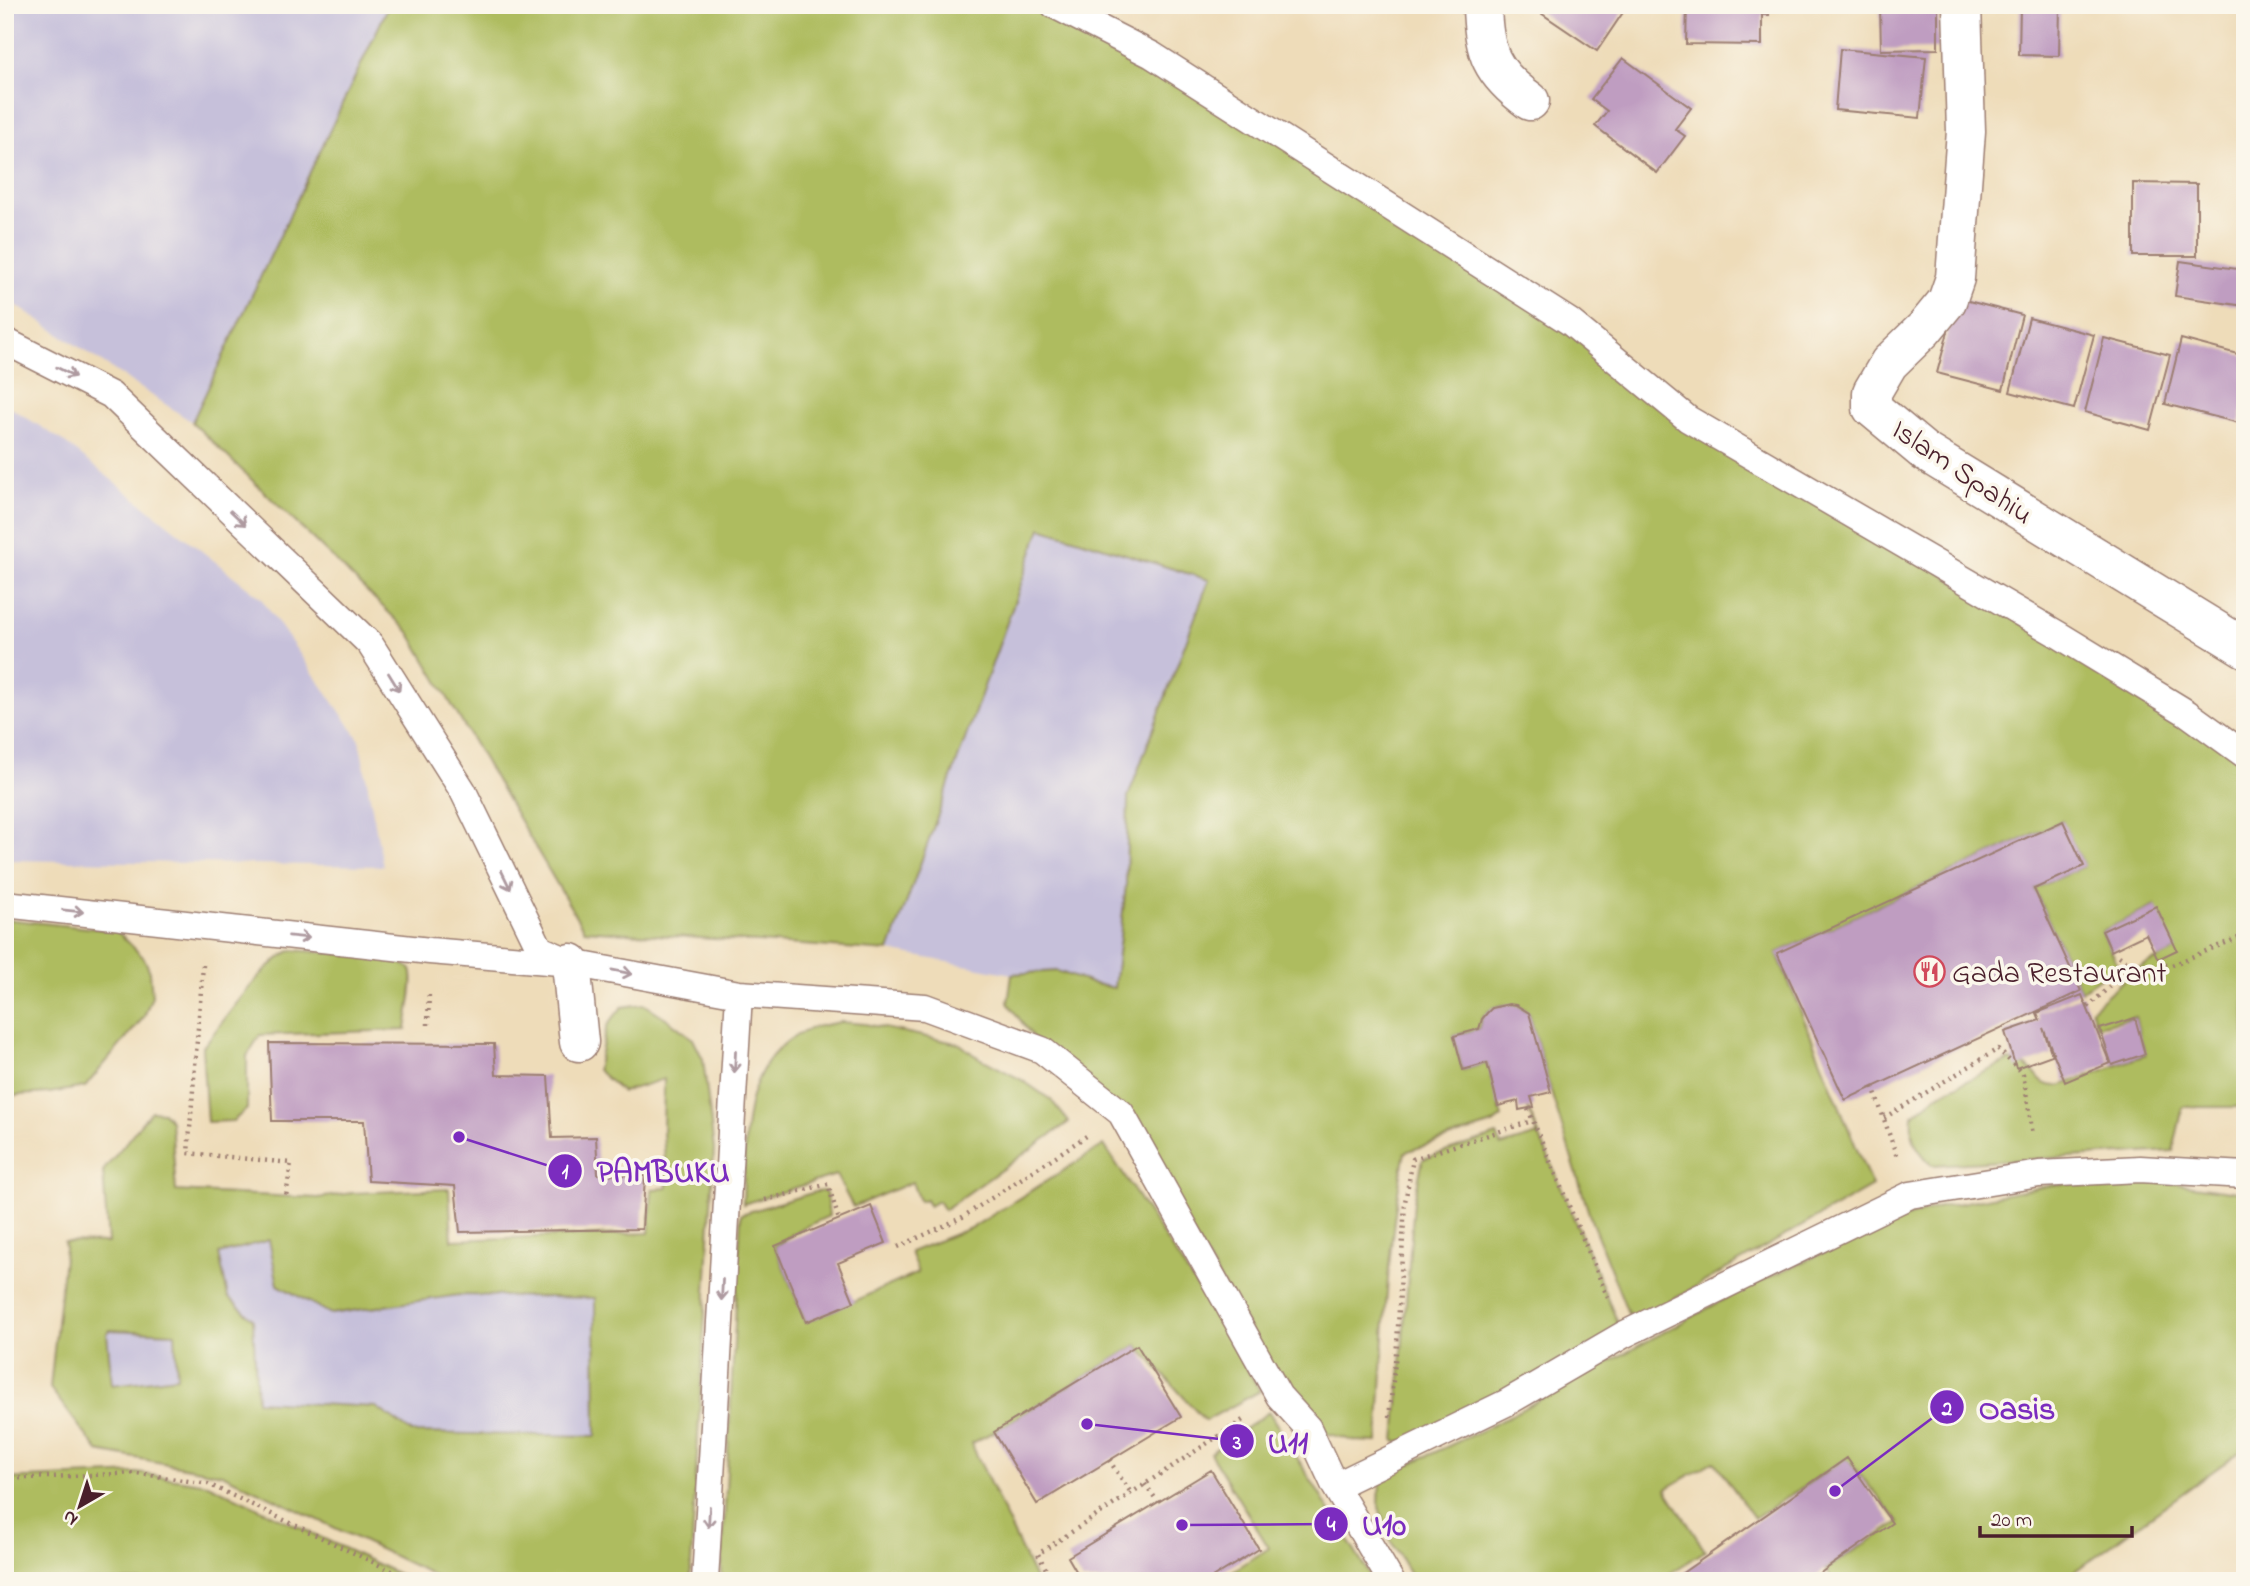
<svg xmlns="http://www.w3.org/2000/svg" width="2250" height="1586" font-family="'Indie Flower',sans-serif">
	<style>
		.industrial { fill: #c6c0da }
		.green { fill: #aebc5e; stroke: #7c6e44; stroke-width: 2; fill-rule: evenodd }
		.building { fill: #bf9dc1 }
		.lines { fill: none; stroke-linecap: round; stroke-linejoin: round }
		.lane-casing { stroke: #9c7e72; stroke-width: 29 }
		.street-casing { stroke: #9c7e72; stroke-width: 41 }
		.path { stroke: #9c7e72; stroke-width: 4.5; stroke-dasharray: 2 5; stroke-linecap: butt }
		.lane { stroke: #fff; stroke-width: 26 }
		.street { stroke: #fff; stroke-width: 38 }
		.oneway { stroke: #ae9aa0 }
		.labels { text-anchor: middle; stroke-width: 7; stroke-linejoin: round; paint-order: stroke }
		.street-label { font-size: 30px; fill: #4a1f2b; stroke: #fbf7ec }
		.poi-label { font-size: 30px; fill: #4a1f2b; stroke: #fbf7ec; text-anchor: start }
		.leader { fill: none; stroke: #7b2cbf; stroke-width: 2.5 }
		.callout-dot { fill: #7b2cbf; stroke: #fbf7ec; stroke-width: 2.5 }
		.mark-label { font-size: 21px; text-anchor: middle; font-weight: bold; fill: #fff }
		.callout-label { font-size: 32px; text-anchor: middle; font-weight: bold; fill: #7b2cbf; stroke: #fbf7ec; stroke-width: 7; stroke-linejoin: round; paint-order: stroke }
	</style>
	<rect width="100%" height="100%" fill="#fbf7ec"/>
	<filter id="ink" filterUnits="userSpaceOnUse"><feTurbulence type="fractalNoise" baseFrequency=".0143" numOctaves="2"/><feDisplacementMap in="SourceGraphic" scale="14" xChannelSelector="R" yChannelSelector="G"/><feConvolveMatrix kernelMatrix="1 2 1 2 8 2 1 2 1" color-interpolation-filters="sRGB"/></filter>
	<filter id="wash" filterUnits="userSpaceOnUse"><feTurbulence type="fractalNoise" baseFrequency=".00686" numOctaves="4" result="noise"/><feDisplacementMap in="SourceGraphic" scale="28" xChannelSelector="R" yChannelSelector="G"/><feGaussianBlur stdDeviation="1.57" result="paint"/><feColorMatrix in="noise" values="0 0 0 0 0 0 0 0 0 0 0 0 0 0 0 0 0 1.4 0 .05"/><feComposite in="paint" operator="in"/></filter>
	<g filter="url(#wash)">
		<rect width="100%" height="100%" fill="#eedcb9"/>
		<path class="industrial" d="M 5,5 L 389,5 L 192,422 L 5,298 Z
			M 5,404 L 60,439 L 260,597 L 359,739 L 383,866 L 5,860 Z
			M 1041,528 L 1209,580 L 1128,797 L 1126,885 L 1114,988 L 1091,983 L 1057,971 L 1012,974 L 889,951 Z
			M 269,1240 L 402,1303 L 459,1295 L 595,1298 L 596,1436 L 413,1433 L 376,1407 L 257,1401 L 253,1319 L 228,1297 L 219,1254 Z
			M 110,1330 L 175,1333 L 177,1377 L 112,1385 L 107,1333 Z"/>
		<path class="green" d="M 389,5 L 1054,5 L 1413,221 L 1688,419 L 2245,759 L 2245,1107 L 2183,1107 L 2173,1151 L 1932,1165 C 1916,1149 1910,1139 1912,1116 L 1939,1094 L 2010,1060 C 2015,1062 2021,1063 2026,1066 C 2041,1074 2036,1087 2060,1086 L 2145,1055 L 2135,1017 L 2097,1026 L 2091,1009 L 2136,969 L 2176,950 L 2155,906 L 2102,931 L 2118,965 L 2081,991 L 2034,889 L 2084,866 L 2062,821 L 1777,953 L 1872,1186 L 1632,1323 L 1591,1220 L 1551,1092 L 1529,1013 C 1512,999 1483,1003 1479,1029 L 1454,1036 L 1463,1070 L 1487,1063 L 1502,1117 L 1493,1124 L 1405,1152 C 1386,1247 1384,1345 1378,1442 L 1354,1441 L 1308,1428 L 1121,1113 L 1042,1050 L 1008,1003 L 1012,974 L 1057,971 L 1091,983 L 1114,988 L 1126,885 L 1128,797 L 1209,580 L 1041,528 L 889,951 L 584,930 L 409,632 L 192,422 Z
			M 5,919 L 117,931 L 144,958 L 150,972 L 152,996 L 144,1017 L 85,1087 L 49,1093 L 5,1096 Z
			M 292,950 C 311,952 404,955 411,970 C 416,981 407,1017 406,1030 L 260,1035 L 247,1056 L 247,1109 L 233,1121 L 207,1122 L 202,1048 C 226,1019 260,966 292,950 Z
			M 644,1004 L 666,1018 L 693,1039 L 703,1059 L 714,1149 L 690,1581 L 446,1581 L 222,1474 L 98,1451 L 50,1388 L 65,1248 L 64,1242 L 108,1243 L 103,1171 L 151,1111 L 163,1112 L 171,1121 L 176,1191 L 318,1198 L 352,1193 L 449,1189 L 452,1240 L 649,1233 L 652,1189 L 667,1188 L 663,1133 L 664,1079 L 622,1092 L 597,1070 L 607,1026 L 622,1007 ZM 269,1240 L 278,1285 L 331,1314 L 459,1295 L 595,1298 L 596,1436 L 413,1433 L 376,1407 L 257,1401 L 253,1319 L 228,1297 L 219,1254 ZM 110,1330 L 175,1333 L 177,1377 L 112,1385 L 107,1333 Z
			M 841,1022 L 865,1024 L 960,1044 L 974,1055 L 1022,1080 L 1051,1100 L 1069,1122 L 944,1210 L 938,1201 L 929,1206 L 926,1199 L 919,1201 L 912,1182 L 853,1207 L 836,1175 L 743,1204 C 746,1143 737,1062 805,1031 C 816,1025 830,1024 841,1022 Z
			M 1528,1109 L 1623,1335 L 1411,1442 L 1395,1441 L 1414,1201 L 1423,1159 L 1497,1135 L 1501,1146 L 1538,1135 Z
			M 1104,1145 L 1219,1321 L 1260,1391 L 1205,1421 L 1137,1345 L 994,1432 L 971,1443 L 1036,1581 L 721,1581 L 741,1214 L 815,1192 L 824,1191 L 826,1194 L 829,1216 L 801,1229 L 775,1246 L 806,1322 L 918,1273 L 910,1252 L 973,1227 Z
			M 2140,1179 L 2245,1193 L 2245,1448 L 2061,1581 L 1834,1581 L 1826,1569 L 1899,1522 L 1847,1459 L 1754,1518 L 1714,1461 L 1666,1489 L 1705,1551 L 1658,1581 L 1414,1581 L 1388,1536 L 1379,1507 L 1380,1478 L 1489,1427 L 1745,1288 L 1887,1224 L 1935,1208 L 2053,1185 Z
			M 1269,1412 L 1373,1581 L 1217,1581 L 1269,1548 L 1210,1453 Z
			M 137,1473 L 208,1484 L 413,1581 L 5,1581 L 5,1479 Z"/>
		<g id="blocks">
			<path class="building" d="M 1529,5 L 1628,5 L 1597,51 Z
				M 1687,5 L 1769,5 L 1769,15 L 1762,15 L 1762,45 L 1686,44 Z
				M 1880,5 L 1938,5 L 1938,49 L 1881,50 Z
				M 2020,5 L 2060,5 L 2059,56 L 2019,55 Z
				M 1840,49 L 1926,57 L 1920,118 L 1835,110 Z
				M 1623,58 L 1691,108 L 1675,129 L 1685,136 L 1657,173 L 1595,126 L 1607,111 L 1591,99 Z
				M 2133,183 L 2197,184 L 2197,256 L 2133,256 Z
				M 2180,261 L 2245,270 L 2245,306 L 2175,296 Z
				M 1957,298 L 2022,315 L 2003,390 L 1937,373 Z
				M 2029,318 L 2094,335 L 2074,409 L 2010,392 Z
				M 2104,338 L 2170,355 L 2150,430 L 2085,412 Z
				M 2181,339 L 2245,356 L 2245,403 L 2239,423 L 2165,404 Z
				M 2063,821 L 2084,866 L 2034,889 L 2081,991 L 1845,1100 L 1777,953 Z
				M 2156,906 L 2177,950 L 2158,959 L 2146,934 L 2111,951 L 2102,931 Z
				M 2082,995 L 2110,1063 L 2065,1082 L 2043,1028 L 2052,1055 L 2016,1068 L 2005,1032 L 2040,1020 L 2037,1013 Z
				M 1509,1004 L 1516,1005 L 1529,1013 L 1551,1092 L 1531,1097 L 1534,1107 L 1519,1110 L 1518,1101 L 1498,1106 L 1487,1063 L 1463,1070 L 1454,1036 L 1479,1029 L 1482,1019 L 1487,1013 L 1492,1008 Z
				M 2135,1018 L 2145,1054 L 2112,1065 L 2100,1029 Z
				M 269,1043 L 494,1044 L 496,1075 L 548,1076 L 552,1138 L 596,1137 L 598,1174 L 645,1176 L 642,1229 L 460,1232 L 455,1186 L 368,1181 L 364,1121 L 272,1121 Z
				M 871,1206 L 886,1243 L 838,1263 L 854,1302 L 806,1322 L 775,1246 Z
				M 1137,1345 L 1181,1417 L 1037,1504 L 994,1432 Z
				M 1847,1458 L 1892,1523 L 1826,1569 L 1809,1581 L 1671,1581 Z
				M 1211,1470 L 1259,1549 L 1207,1581 L 1082,1581 L 1068,1557 Z"/>
		</g>
	</g>
	<g filter="url(#ink)">
		<use href="#blocks" fill-opacity="0" stroke="#9c7e72" stroke-width="2"/>
		<g class="lines">
			<defs>
				<path id="lane" d="M 1054,5 L 1152,55 L 1570,322 L 1688,419 L 2059,635 L 2187,713 L 2245,755
					M 5,341 L 111,395 L 370,644 L 463,791 L 540,949 L 566,960
					M 5,904 L 430,951 L 571,963 L 739,994 L 925,1007 L 1042,1050 L 1121,1113 L 1279,1396 L 1308,1428 L 1335,1486 L 1391,1581
					M 1335,1486 L 1506,1403 L 1623,1335 L 1910,1195 L 2039,1174 L 2140,1169 L 2245,1175
					M 705,1581 L 739,994"/>
				<path id="street" d="M 1482,5 C 1483,52 1491,73 1530,101
					M 1962,5 L 1966,131 L 1955,278 L 1947,301 L 1924,329 L 1889,363 L 1872,392 L 1872,408 L 1925,452 L 2245,648
					M 571,963 L 579,1042"/>
			</defs>
			<use href="#lane" class="lane-casing"/>
			<use href="#street" class="street-casing"/>
			<path class="path" d="M 2119,956 L 2132,965 L 2172,965 L 2245,935
				M 203,965 L 188,1153 L 291,1163 L 286,1196
				M 2088,1007 L 2132,965
				M 428,1025 L 429,991
				M 1873,1087 L 1897,1157
				M 1528,1109 L 1608,1298
				M 1884,1118 L 1998,1049 L 2023,1074 L 2033,1135
				M 765,1200 L 828,1184 L 839,1220
				M 898,1247 L 961,1218 L 1088,1135
				M 1389,1417 L 1397,1344 L 1405,1202 L 1413,1159 L 1532,1121
				M 1109,1460 L 1131,1493
				M 5,1479 L 137,1473 L 208,1484 L 413,1581
				M 1145,1484 L 1158,1502
				M 1052,1581 L 1038,1554 L 1246,1418"/>
			<use href="#lane" class="lane"/>
			<use href="#street" class="street"/>
		</g>
		<defs><path id="oneway-shaft" d="M-6 0H5M1.5-3L5.5 0L1.5 3" fill="none" stroke-width="1.6" stroke-linecap="round" stroke-linejoin="round" transform="scale(1.75)"/></defs>
		<g class="oneway">
			<use href="#oneway-shaft" transform="translate(66 372) rotate(27)"/>
			<use href="#oneway-shaft" transform="translate(238 518) rotate(44)"/>
			<use href="#oneway-shaft" transform="translate(394 682) rotate(58)"/>
			<use href="#oneway-shaft" transform="translate(506 880) rotate(64)"/>
			<use href="#oneway-shaft" transform="translate(73 911) rotate(6)"/>
			<use href="#oneway-shaft" transform="translate(299 937) rotate(6)"/>
			<use href="#oneway-shaft" transform="translate(622 972) rotate(11)"/>
			<use href="#oneway-shaft" transform="translate(735 1062) rotate(93)"/>
			<use href="#oneway-shaft" transform="translate(722 1290) rotate(93)"/>
			<use href="#oneway-shaft" transform="translate(709 1517) rotate(93)"/>
		</g>
	</g>
	<defs>
		<symbol id="restaurant-ring" viewBox="-11 -11 22 22"><circle r="9.5" fill="#fbf7ec" stroke="#d1495b" stroke-width="1.5"/><path d="M-5-6h1v4h1v-4h1v4h1v-4h1v5L-1.5 .5V6h-2V.5L-5-1ZM5-6V6H3V1.5H1.5Q1.5-4 5-6Z" fill="#d1495b"/></symbol>
	</defs>
	<g fill-rule="evenodd">
		<use href="#restaurant-ring" x="1912" y="954" width="35" height="35"/>
	</g>
	<g class="labels">
		<g class="street-label">
			<text transform="translate(1963 471) rotate(34)" y="10">Islam Spahiu</text>
		</g>
		<g class="poi-label">
			<text x="1952" y="982">Gada Restaurant</text>
		</g>
	</g>
	<path class="leader" d="M459 1137L565 1171M1835 1491L1947 1407M1087 1424L1237 1441M1182 1525L1331 1524"/>
	<g class="callout-dot">
		<circle cx="459" cy="1137" r="7"/>
		<circle cx="1835" cy="1491" r="7"/>
		<circle cx="1087" cy="1424" r="7"/>
		<circle cx="1182" cy="1525" r="7"/>
		<circle cx="565" cy="1171" r="18"/>
		<circle cx="1947" cy="1407" r="18"/>
		<circle cx="1237" cy="1441" r="18"/>
		<circle cx="1331" cy="1524" r="18"/>
	</g>
	<g class="mark-label">
		<text x="565" y="1178">1</text>
		<text x="1947" y="1415">2</text>
		<text x="1237" y="1449">3</text>
		<text x="1331" y="1531">4</text>
	</g>
	<g class="callout-label">
		<text x="663" y="1182">PAMBUKU</text>
		<text x="2017" y="1419">Oasis</text>
		<text x="1288" y="1453">U11</text>
		<text x="1384" y="1535">U10</text>
	</g>
	<rect width="2250" height="1586" fill="none" stroke="#fbf7ec" stroke-width="28"/>
	<g transform="translate(80 1506) rotate(219)" stroke="#fbf7ec" stroke-width="5" paint-order="stroke">
	<path d="M0-5L12 26L0 18L-12 26Z" fill="#4a1f2b"/>
	<text y="-10" font-size="19" font-weight="bold" text-anchor="middle" fill="#4a1f2b">N</text>
	</g>
	<path d="M1980 1526v10h152v-10" fill="none" stroke="#4a1f2b" stroke-width="3.5"/>
	<text x="1991" y="1526" font-size="21" fill="#4a1f2b" stroke="#fbf7ec" stroke-width="5" paint-order="stroke">20 m</text>
</svg>
